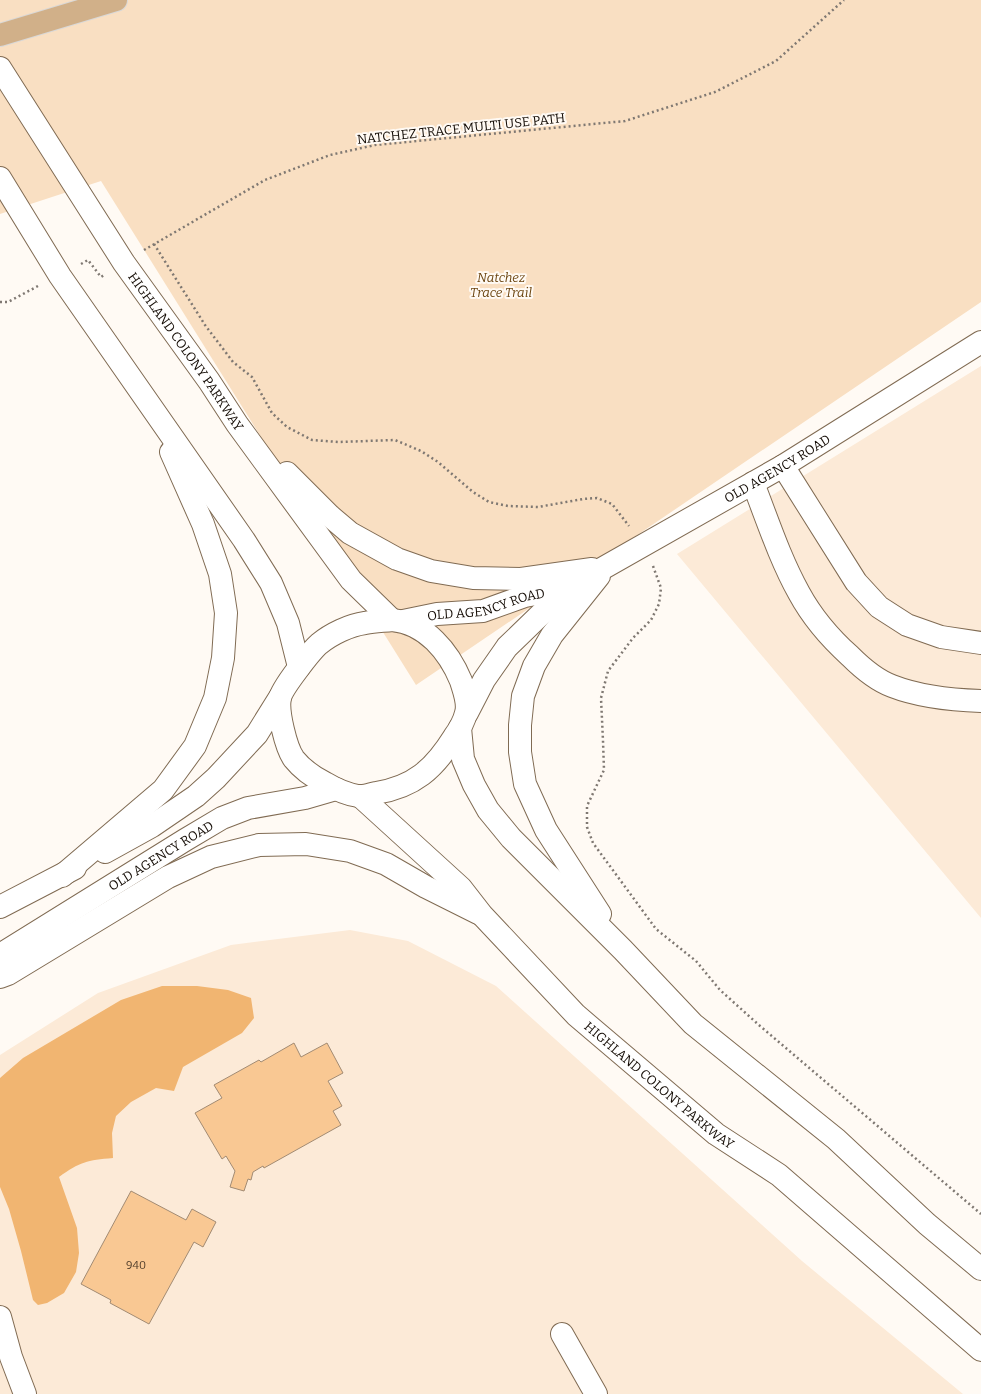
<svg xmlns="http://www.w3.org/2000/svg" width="981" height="1394" font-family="Bitter,serif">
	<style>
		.built { fill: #fcead7 }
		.green { fill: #f9dfc2 }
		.water { fill: #f1b571 }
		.building { fill: #f9c893; stroke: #a28b73 }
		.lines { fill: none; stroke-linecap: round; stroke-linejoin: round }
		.minor-casing { stroke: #806b53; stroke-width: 24 }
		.major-casing { stroke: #d9d8d7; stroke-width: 24 }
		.path { stroke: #7f7872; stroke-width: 2.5; stroke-dasharray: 2 3; stroke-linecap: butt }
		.minor { stroke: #fff; stroke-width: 22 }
		.major { stroke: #d1b089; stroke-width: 22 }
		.labels { text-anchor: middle; stroke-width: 4; stroke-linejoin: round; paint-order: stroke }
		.number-label { font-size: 11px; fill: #4c3a28 }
		.street-label { font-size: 13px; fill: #130b04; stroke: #fffaf4 }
		.park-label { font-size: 13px; font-style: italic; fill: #6c4510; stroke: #fffaf4 }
	</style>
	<rect width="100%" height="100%" fill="#fffaf4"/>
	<path class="built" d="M 981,366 L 981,918 L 677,554 Z
		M 350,930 L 408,941 L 496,986 L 802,1261 L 963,1394 L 0,1394 L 0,1055 L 98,993 L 231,945 Z"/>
	<path class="green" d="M 0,0 L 981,0 L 981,302 L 416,685 L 101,181 L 0,214 Z"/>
	<path class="water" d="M 162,986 L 197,986 L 228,990 L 251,998 L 254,1018 L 242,1033 L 183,1067 L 174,1091 L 156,1088 L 131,1102 L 116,1116 L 112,1133 L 113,1158 C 87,1160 80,1162 59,1177 L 77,1228 L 79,1253 L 76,1272 L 64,1293 L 47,1303 L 38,1305 L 33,1300 L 21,1251 L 9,1209 L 0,1187 L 0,1078 L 23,1058 L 121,1000 Z"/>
	<path class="building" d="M 294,1043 L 301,1057 L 327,1043 L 343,1073 L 328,1081 L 342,1106 L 333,1111 L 341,1125 L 264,1168 L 263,1166 L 253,1172 L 251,1180 L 248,1179 L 244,1191 L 230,1187 L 235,1171 L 226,1156 L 222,1159 L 195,1113 L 222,1098 L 214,1085 L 259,1060 L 261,1062 Z
		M 131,1191 L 186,1220 L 192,1209 L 216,1222 L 203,1247 L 194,1242 L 149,1324 L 110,1303 L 111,1300 L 81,1284 Z"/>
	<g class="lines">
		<defs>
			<g id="minor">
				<path id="s1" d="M 0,68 L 124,263 L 209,381 L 237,424 L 351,580 L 392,620"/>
				<path d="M 0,178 L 60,276 L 244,540 L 271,583 L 288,623 L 299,667"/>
				<path d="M 783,466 L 856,582 L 879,607 L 907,625 L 941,637 L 981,643"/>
				<path d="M 287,473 L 330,516 L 350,533 L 397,559 L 431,571 L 473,578 L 521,579 L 592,569"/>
				<path d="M 753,483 C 767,519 780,559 799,593 C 812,617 830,638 850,656 C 862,668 876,680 892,686 C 920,697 951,700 981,701"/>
				<path d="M 599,576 L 552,635 L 534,666 L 523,696 L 520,725 L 520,752 L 525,784 L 546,830 L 600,914"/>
				<path d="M 392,620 C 426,623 449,652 461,681 C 464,691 469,703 466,713 C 464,722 459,730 454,737 C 434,769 414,787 376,793 C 371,794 364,797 358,796 C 346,794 335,789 325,783 C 313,777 302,769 294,759 C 286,748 277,711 280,698 C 282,688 311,651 319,644 C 331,634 350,625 365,623 C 374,621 383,621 392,620 Z"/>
				<path id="s2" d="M 403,621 L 437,614 L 483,611 L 525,596 L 568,588"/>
				<path id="s3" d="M 467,713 L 484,680 L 507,647 L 568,588 L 783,466 L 981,342"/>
				<path d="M 460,728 L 463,759 L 474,785 L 488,810 L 511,838 L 623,950 L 693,1024 L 836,1139 L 927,1224 L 981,1269"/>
				<path id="s4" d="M 360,796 L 461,888 L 482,915 L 576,1015 L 716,1134 L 779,1175 L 981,1350"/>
				<path d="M 105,852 L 152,826 L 196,796 L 216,778 L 257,734 L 280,697"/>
				<path d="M 62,876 L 163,790 L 195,746 L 215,698 L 223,658 L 226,613 L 220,574 L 203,524 L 171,452"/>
				<path d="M 0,907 L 75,868"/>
				<path id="s5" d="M 0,955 L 185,840 L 222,818 L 248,808 L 305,798 L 336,789"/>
				<path d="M 0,977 L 8,974 L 168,877 L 211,857 L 259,845 L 306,844 L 350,851 L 386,864 L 426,887 L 478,913"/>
				<path d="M 0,1317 L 11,1357 L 25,1394"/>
				<path d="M 562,1334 L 596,1394"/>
			</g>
			<path id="major" d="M 0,35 L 116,0"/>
		</defs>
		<use href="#minor" class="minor-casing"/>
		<use href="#major" class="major-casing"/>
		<path class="path" d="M 154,244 L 205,325 L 233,362 L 252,377 L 272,413 L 287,427 L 312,440 L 338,442 L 395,440 L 421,451 L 438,462 L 473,492 L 489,502 L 508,506 L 538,507 L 583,499 L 597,498 L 612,504 L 629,526
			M 144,250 L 265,180 L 330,155 L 375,145 L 625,121 L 715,92 L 776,61 L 844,0
			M 81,264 L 88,260 L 101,277 L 104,275
			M 0,302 L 8,302 L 38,286
			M 653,566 L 661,588 L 659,604 L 651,620 L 633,638 L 608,671 L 601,698 L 603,741 L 604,770 L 587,806 L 587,827 L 593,843 L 656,929 L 696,961 L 720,990 L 760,1026 L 981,1214"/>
		<use href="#minor" class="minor"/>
		<use href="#major" class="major"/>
	</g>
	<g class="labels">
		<g class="number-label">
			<text x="136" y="1269">940</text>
		</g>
		<g class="street-label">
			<text transform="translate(461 128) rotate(-6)" y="5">NATCHEZ TRACE MULTI USE PATH</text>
			<text dy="5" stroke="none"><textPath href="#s1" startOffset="339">HIGHLAND COLONY PARKWAY</textPath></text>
			<text dy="5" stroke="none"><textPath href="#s3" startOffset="403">OLD AGENCY ROAD</textPath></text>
			<text dy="5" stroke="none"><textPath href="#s2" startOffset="85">OLD AGENCY ROAD</textPath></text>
			<text dy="5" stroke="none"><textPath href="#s5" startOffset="189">OLD AGENCY ROAD</textPath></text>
			<text dy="5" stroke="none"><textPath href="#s4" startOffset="417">HIGHLAND COLONY PARKWAY</textPath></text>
		</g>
		<g class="park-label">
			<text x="501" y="282">Natchez<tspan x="501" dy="15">Trace Trail</tspan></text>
		</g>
	</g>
</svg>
